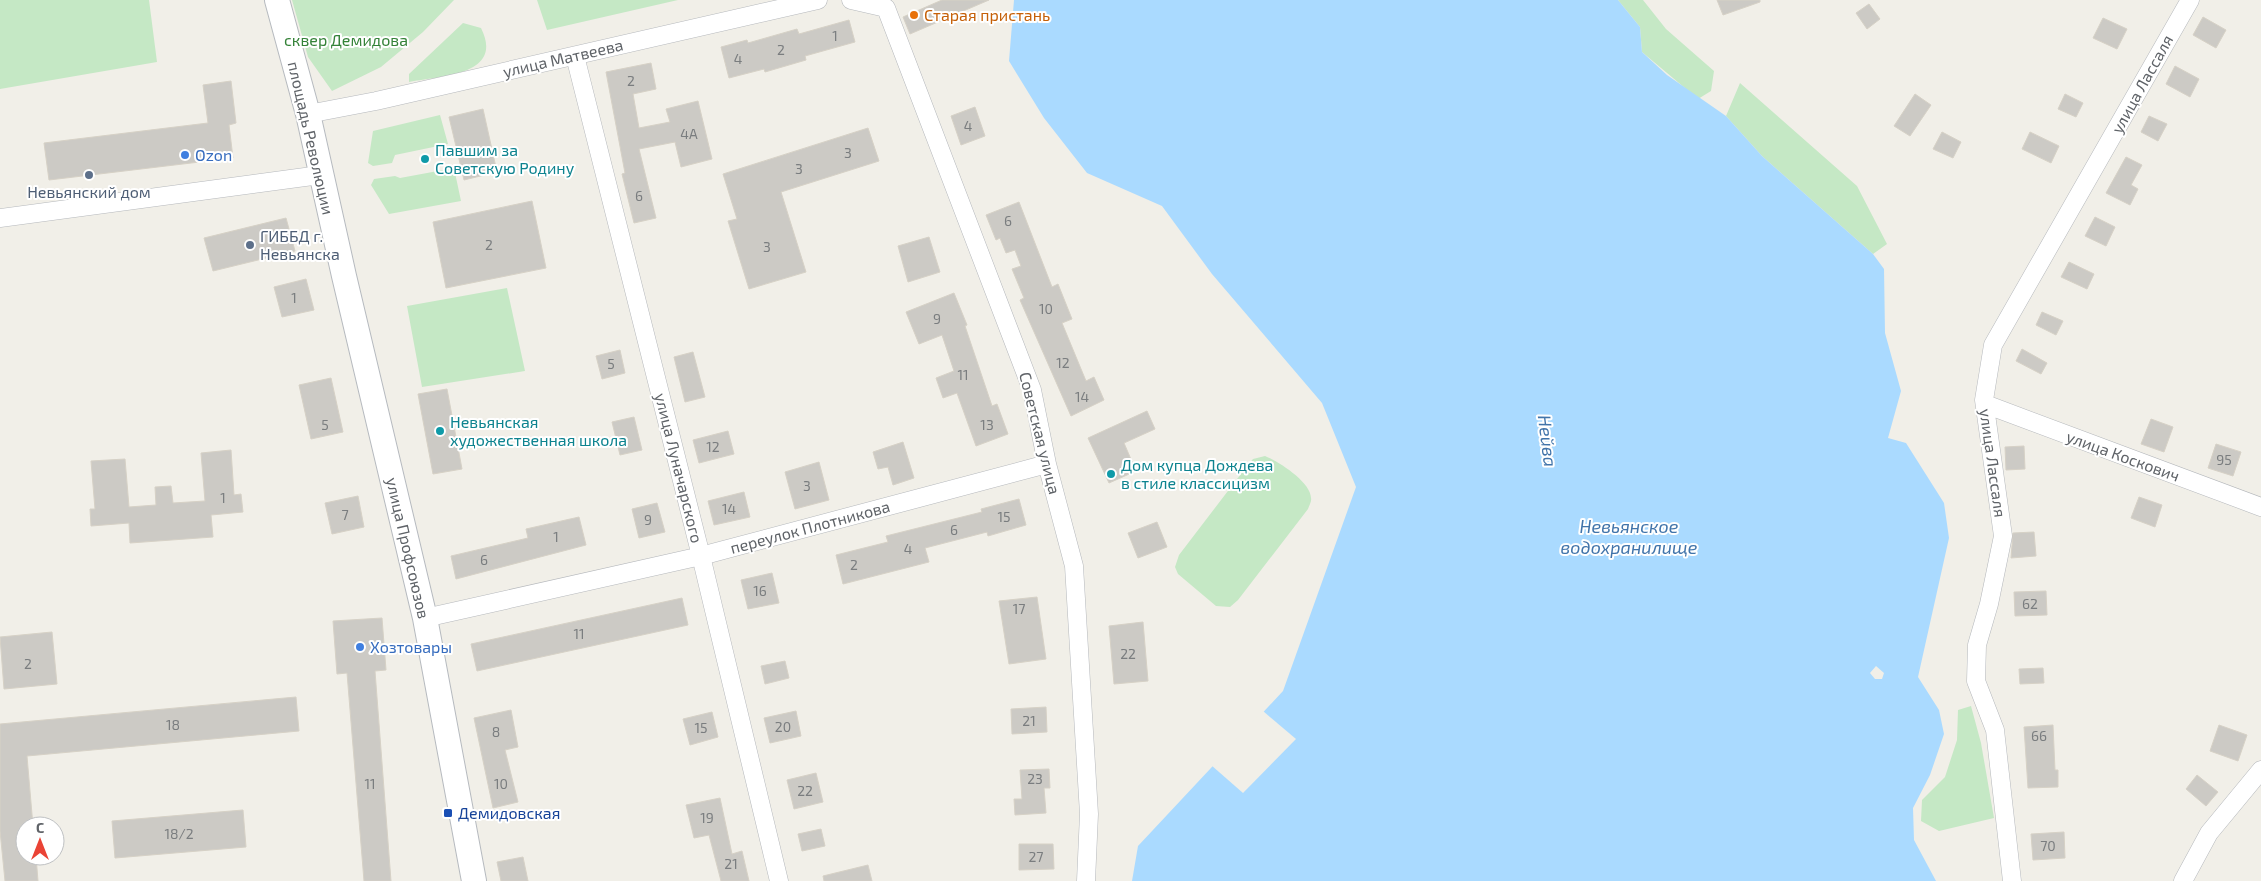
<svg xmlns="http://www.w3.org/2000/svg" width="2261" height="881" font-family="'Exo 2',sans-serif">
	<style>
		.green { fill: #c5e8c5 }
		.water { fill: #aadaff; fill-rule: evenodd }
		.pier { fill: #f1efe8 }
		.building { fill: #cccac5; stroke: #d6d1c6 }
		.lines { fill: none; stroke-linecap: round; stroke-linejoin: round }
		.street-casing { stroke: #b5b8bc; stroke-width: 19 }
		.secondary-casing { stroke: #b6babf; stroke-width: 26 }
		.street { stroke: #fff; stroke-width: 18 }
		.secondary { stroke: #fff; stroke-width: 24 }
		.food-dot { fill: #e8710a; stroke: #fff; stroke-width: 2 }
		.shop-dot { fill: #3f7fe0; stroke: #fff; stroke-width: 2 }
		.culture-dot { fill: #0f9aa8; stroke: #fff; stroke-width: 2 }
		.service-dot { fill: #5c6f8a; stroke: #fff; stroke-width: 2 }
		.transit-dot { fill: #1a4fb4; stroke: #fff; stroke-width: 2 }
		.labels { text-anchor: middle; stroke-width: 4; stroke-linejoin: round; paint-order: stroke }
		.number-label { font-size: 14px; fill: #7a7d7f }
		.food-label { font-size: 16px; fill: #c56008; stroke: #fff; text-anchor: start }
		.park-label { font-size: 16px; fill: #348238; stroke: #fff }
		.street-label { font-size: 16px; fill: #5f6368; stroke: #fff }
		.culture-label { font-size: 16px; fill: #0d838f; stroke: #fff; text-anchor: start }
		.shop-label { font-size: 16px; fill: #366cbe; stroke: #fff; text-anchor: start }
		.service-label { font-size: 16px; fill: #4e5e75; stroke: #fff }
		.transit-label { font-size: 16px; fill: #164399; stroke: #fff; text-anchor: start }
		.water-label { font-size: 18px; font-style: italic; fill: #4174aa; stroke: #fff }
	</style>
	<rect width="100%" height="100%" fill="#f1efe8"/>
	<path class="green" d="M 0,0 L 149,0 L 157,62 L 0,89 Z
		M 292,0 L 454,0 L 423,32 L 381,67 L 332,91 L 308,57 Z
		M 537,0 L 678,0 L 547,30 Z
		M 1618,0 L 1643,0 L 1666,29 L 1714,71 L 1711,91 L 1698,99 L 1642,52 L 1640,27 Z
		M 463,23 L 481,28 C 505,76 440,76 409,82 L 409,74 Z
		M 1740,83 L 1857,186 L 1887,244 L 1873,254 L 1762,156 L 1726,116 Z
		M 440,115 L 448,144 L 395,155 L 392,163 L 373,166 L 368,163 L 373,131 Z
		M 454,168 L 461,201 L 389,214 L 371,185 L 374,179 L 395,176 L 400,178 Z
		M 507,288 L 525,371 L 422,387 L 407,306 Z
		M 1265,456 C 1278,461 1311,482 1311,498 C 1312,501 1309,506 1308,509 L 1238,600 L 1230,607 L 1216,606 L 1178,574 L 1175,567 L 1179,555 L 1247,466 L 1253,459 Z
		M 1971,706 L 1981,743 L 1994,818 L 1939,831 L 1921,821 L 1922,800 L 1945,777 L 1957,740 L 1958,710 Z"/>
	<path class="water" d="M 1014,0 L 1618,0 L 1640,27 L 1642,52 L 1667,75 L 1726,116 L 1762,156 L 1873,254 L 1884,269 L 1885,333 L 1901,391 L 1888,438 L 1906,443 L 1944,503 L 1949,538 L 1918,677 L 1939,710 L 1944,734 L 1930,775 L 1913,808 L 1914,840 L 1936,881 L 1132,881 L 1138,846 L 1283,691 L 1356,487 L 1322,403 L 1212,274 L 1162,206 L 1087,173 L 1044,118 L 1009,61 ZM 1876,666 L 1884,673 L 1882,679 L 1875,679 L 1870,673 Z"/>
	<path class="pier" d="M 1263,711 L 1296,739 L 1243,793 L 1211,765 Z"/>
	<path class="building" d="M 942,0 L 989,0 L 910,34 L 903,17 Z
		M 1717,0 L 1760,0 L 1760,2 L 1723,15 Z
		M 1869,4 L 1880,19 L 1867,29 L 1856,13 Z
		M 2203,17 L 2226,30 L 2216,48 L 2193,35 Z
		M 2103,18 L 2127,29 L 2117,49 L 2093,38 Z
		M 849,20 L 855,42 L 805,56 L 806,60 L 765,72 L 764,69 L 729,78 L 721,47 L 747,40 L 748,43 L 797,29 L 799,34 Z
		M 651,63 L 656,89 L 633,94 L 639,128 L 670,122 L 666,109 L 698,101 L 712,159 L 681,167 L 675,142 L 639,149 L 656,218 L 634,223 L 622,174 L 625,173 L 606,72 Z
		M 2175,66 L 2199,79 L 2190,97 L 2166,84 Z
		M 231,81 L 236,123 L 229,125 L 233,158 L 49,180 L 44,143 L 208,123 L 203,85 Z
		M 1915,94 L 1931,105 L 1910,136 L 1894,126 Z
		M 2065,94 L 2083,103 L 2076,117 L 2058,109 Z
		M 975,107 L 985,136 L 961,145 L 951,116 Z
		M 483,109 L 497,172 L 464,180 L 449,117 Z
		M 2149,116 L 2167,124 L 2158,141 L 2141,132 Z
		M 868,128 L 879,161 L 781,192 L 806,272 L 749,289 L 728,221 L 737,219 L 723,174 Z
		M 1942,132 L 1961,142 L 1953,158 L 1933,149 Z
		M 2030,132 L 2059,146 L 2051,163 L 2022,149 Z
		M 2126,157 L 2142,165 L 2131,185 L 2138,189 L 2130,205 L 2106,193 Z
		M 532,201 L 546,268 L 446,288 L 433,222 Z
		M 1019,202 L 1052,287 L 1058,284 L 1072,319 L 1062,323 L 1086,381 L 1094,377 L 1104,400 L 1071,416 L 1020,300 L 1024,298 L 1012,269 L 1021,266 L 1015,250 L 1006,253 L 1000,238 L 996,240 L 986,215 Z
		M 2095,217 L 2115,227 L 2106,246 L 2085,236 Z
		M 286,218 L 295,251 L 213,271 L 204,238 Z
		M 929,237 L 940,272 L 908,282 L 898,246 Z
		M 2069,262 L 2094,274 L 2087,289 L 2061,277 Z
		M 306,279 L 314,310 L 282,317 L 274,287 Z
		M 954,293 L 967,325 L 965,326 L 992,406 L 997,404 L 1008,434 L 976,446 L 957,393 L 943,398 L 936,378 L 954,371 L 942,335 L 919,344 L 906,312 Z
		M 2042,312 L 2063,321 L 2056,335 L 2036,325 Z
		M 2022,349 L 2047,363 L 2041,374 L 2016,361 Z
		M 620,350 L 625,373 L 602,379 L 596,356 Z
		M 693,352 L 705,397 L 685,402 L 674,357 Z
		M 331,378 L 343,432 L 311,439 L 299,385 Z
		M 447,389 L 462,469 L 433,474 L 418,394 Z
		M 1147,411 L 1155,429 L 1124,443 L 1136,471 L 1109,483 L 1088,438 Z
		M 634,417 L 642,450 L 620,455 L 612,422 Z
		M 2151,419 L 2173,427 L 2164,452 L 2141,444 Z
		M 728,431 L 734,454 L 699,463 L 693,440 Z
		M 903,442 L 914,478 L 893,485 L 888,467 L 878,469 L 873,452 Z
		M 2216,444 L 2241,452 L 2233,476 L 2208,468 Z
		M 2024,446 L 2025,469 L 2006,470 L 2005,447 Z
		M 231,450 L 234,495 L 241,494 L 243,512 L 211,515 L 213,537 L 130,543 L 129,523 L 91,526 L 90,509 L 95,509 L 91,461 L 125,459 L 129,507 L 156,505 L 155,487 L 171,486 L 173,503 L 205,501 L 201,453 Z
		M 819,462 L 829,500 L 795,509 L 785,472 Z
		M 744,492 L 750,517 L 714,525 L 708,501 Z
		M 358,496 L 364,527 L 332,534 L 325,503 Z
		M 2139,497 L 2162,505 L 2155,527 L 2131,518 Z
		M 1019,499 L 1026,525 L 988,536 L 987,532 L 925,548 L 929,562 L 843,584 L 836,555 L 888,542 L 886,536 L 982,512 L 981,509 Z
		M 657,503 L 665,532 L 639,538 L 632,509 Z
		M 579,517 L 586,545 L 456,579 L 451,556 L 528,538 L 526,529 Z
		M 1157,522 L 1167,547 L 1138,558 L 1128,533 Z
		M 2034,532 L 2036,556 L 2011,558 L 2013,533 Z
		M 772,573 L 779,603 L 748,609 L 741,580 Z
		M 2046,591 L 2047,615 L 2015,616 L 2014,592 Z
		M 1037,597 L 1046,659 L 1009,664 L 999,601 Z
		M 682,598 L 688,625 L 477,671 L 471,644 Z
		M 382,618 L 386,670 L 375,671 L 391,881 L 364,881 L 347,673 L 337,674 L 333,621 Z
		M 1143,622 L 1148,681 L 1114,684 L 1109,626 Z
		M 52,632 L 57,684 L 4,689 L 0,637 Z
		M 785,661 L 789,678 L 765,684 L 761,666 Z
		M 2043,668 L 2044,683 L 2020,684 L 2019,669 Z
		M 296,697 L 299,731 L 27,756 L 33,826 L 25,826 L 25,856 L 36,856 L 38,881 L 5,881 L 0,831 L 0,724 Z
		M 1046,707 L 1047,732 L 1012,734 L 1011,709 Z
		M 511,710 L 518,747 L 505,750 L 518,802 L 493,808 L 474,718 Z
		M 796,711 L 801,736 L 770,743 L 764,718 Z
		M 712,712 L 718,737 L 690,745 L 683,719 Z
		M 2053,725 L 2055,770 L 2058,770 L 2058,787 L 2028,788 L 2024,727 Z
		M 2219,725 L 2247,735 L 2238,761 L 2210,751 Z
		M 1049,769 L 1050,788 L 1044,788 L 1046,813 L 1015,815 L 1014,799 L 1022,799 L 1020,770 Z
		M 816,773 L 823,802 L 794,809 L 787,780 Z
		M 2197,775 L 2218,792 L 2206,806 L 2186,789 Z
		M 720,798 L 732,854 L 742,851 L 749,881 L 721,881 L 709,835 L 694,838 L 686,805 Z
		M 243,810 L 246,847 L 115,858 L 112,821 Z
		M 821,829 L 825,846 L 802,851 L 798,834 Z
		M 2064,832 L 2065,858 L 2033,860 L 2031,834 Z
		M 1019,844 L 1053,844 L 1054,869 L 1019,870 Z
		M 523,857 L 528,881 L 501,881 L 497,862 Z
		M 868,865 L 872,881 L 824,881 L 823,876 Z"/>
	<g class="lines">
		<defs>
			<path id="street" d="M 851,0 L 886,8 L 1032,390 L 1047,464 L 1074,566 L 1089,814 L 1086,881
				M 575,56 L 701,556 L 779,881
				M 308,114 L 376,101 L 818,0
				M 0,218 L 320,175
				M 1985,404 L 2261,507
				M 425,618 L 701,556 L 1047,464
				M 2012,881 L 1995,730 L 1976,681 L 1977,645 L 1989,604 L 2003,536 L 1984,400 L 1993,345 L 2190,0
				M 2183,881 L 2209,833 L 2261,770"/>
			<path id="secondary" d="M 277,0 L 308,114 L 344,276 L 425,618 L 474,881"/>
		</defs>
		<use href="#street" class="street-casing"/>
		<use href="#secondary" class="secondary-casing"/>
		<use href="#street" class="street"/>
		<use href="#secondary" class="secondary"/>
	</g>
	<circle class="food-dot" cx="914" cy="15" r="5"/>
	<g class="shop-dot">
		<circle cx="185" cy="155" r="5"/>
		<circle cx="360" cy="647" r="5"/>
	</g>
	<g class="culture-dot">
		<circle cx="425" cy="159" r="5"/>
		<circle cx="440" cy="431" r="5"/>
		<circle cx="1111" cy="474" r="5"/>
	</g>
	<g class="service-dot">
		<circle cx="89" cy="175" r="5"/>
		<circle cx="250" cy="245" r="5"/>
	</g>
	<rect class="transit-dot" x="443" y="808" width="10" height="10" rx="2.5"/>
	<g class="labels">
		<g class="number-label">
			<text x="835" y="41">1</text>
			<text x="781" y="55">2</text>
			<text x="738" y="64">4</text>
			<text x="631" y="86">2</text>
			<text x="968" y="131">4</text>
			<text x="689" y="139">4А</text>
			<text x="848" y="158">3</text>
			<text x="799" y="174">3</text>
			<text x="639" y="201">6</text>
			<text x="1008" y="226">6</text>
			<text x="489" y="250">2</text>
			<text x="767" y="252">3</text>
			<text x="294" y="303">1</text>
			<text x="1046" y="314">10</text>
			<text x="937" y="324">9</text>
			<text x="1063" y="368">12</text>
			<text x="611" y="369">5</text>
			<text x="963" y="380">11</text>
			<text x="1082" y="402">14</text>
			<text x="325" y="430">5</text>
			<text x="987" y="430">13</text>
			<text x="713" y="452">12</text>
			<text x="2224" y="465">95</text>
			<text x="807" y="491">3</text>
			<text x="223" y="503">1</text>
			<text x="729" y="514">14</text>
			<text x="345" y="520">7</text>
			<text x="1004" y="522">15</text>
			<text x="648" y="525">9</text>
			<text x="954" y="535">6</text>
			<text x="556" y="542">1</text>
			<text x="908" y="554">4</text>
			<text x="484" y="565">6</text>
			<text x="854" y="570">2</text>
			<text x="760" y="596">16</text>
			<text x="2030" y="609">62</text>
			<text x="1019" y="614">17</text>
			<text x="579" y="639">11</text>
			<text x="1128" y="659">22</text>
			<text x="28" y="669">2</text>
			<text x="1029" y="726">21</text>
			<text x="173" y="730">18</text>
			<text x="783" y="732">20</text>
			<text x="701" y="733">15</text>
			<text x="496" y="737">8</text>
			<text x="2039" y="741">66</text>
			<text x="1035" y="784">23</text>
			<text x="370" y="789">11</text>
			<text x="501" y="789">10</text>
			<text x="805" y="796">22</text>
			<text x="707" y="823">19</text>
			<text x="179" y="839">18/2</text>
			<text x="2048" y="851">70</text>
			<text x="1036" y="862">27</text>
			<text x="731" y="869">21</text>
		</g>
		<g class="food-label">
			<text x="924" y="21">Старая пристань</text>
		</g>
		<g class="park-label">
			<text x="346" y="46">сквер Демидова</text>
		</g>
		<g class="street-label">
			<text transform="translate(563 58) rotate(-13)" y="6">улица Матвеева</text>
			<text transform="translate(2142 84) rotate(-61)" y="6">улица Лассаля</text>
			<text transform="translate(311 138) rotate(77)" y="6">площадь Революции</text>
			<text transform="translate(1040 433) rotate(76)" y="6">Советская улица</text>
			<text transform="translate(2123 456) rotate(20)" y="6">улица Коскович</text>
			<text transform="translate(1993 463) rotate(82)" y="6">улица Лассаля</text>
			<text transform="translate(679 468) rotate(76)" y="6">улица Луначарского</text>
			<text transform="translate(810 527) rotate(-15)" y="6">переулок Плотникова</text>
			<text transform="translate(408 548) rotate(77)" y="6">улица Профсоюзов</text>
		</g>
		<g class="culture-label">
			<text x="435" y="156">Павшим за<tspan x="435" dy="18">Советскую Родину</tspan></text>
			<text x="450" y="428">Невьянская<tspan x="450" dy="18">художественная школа</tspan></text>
			<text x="1121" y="471">Дом купца Дождева<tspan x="1121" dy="18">в стиле классицизм</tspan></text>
		</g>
		<g class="shop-label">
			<text x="195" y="161">Ozon</text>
			<text x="370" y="653">Хозтовары</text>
		</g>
		<g class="service-label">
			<text x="89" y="198">Невьянский дом</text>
			<text x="260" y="242" text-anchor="start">ГИББД г.<tspan x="260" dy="18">Невьянска</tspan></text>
		</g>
		<g class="transit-label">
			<text x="458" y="819">Демидовская</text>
		</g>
		<g class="water-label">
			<text transform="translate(1547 441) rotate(83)" y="6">Нейва</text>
			<text x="1629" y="533">Невьянское<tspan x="1629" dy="21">водохранилище</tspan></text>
		</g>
	</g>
	<g transform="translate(40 841)"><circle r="24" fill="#ffffff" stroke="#bfc1c3"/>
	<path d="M0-4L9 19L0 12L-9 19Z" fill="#ea4335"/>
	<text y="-8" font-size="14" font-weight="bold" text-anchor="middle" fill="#5f6368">С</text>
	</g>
</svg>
